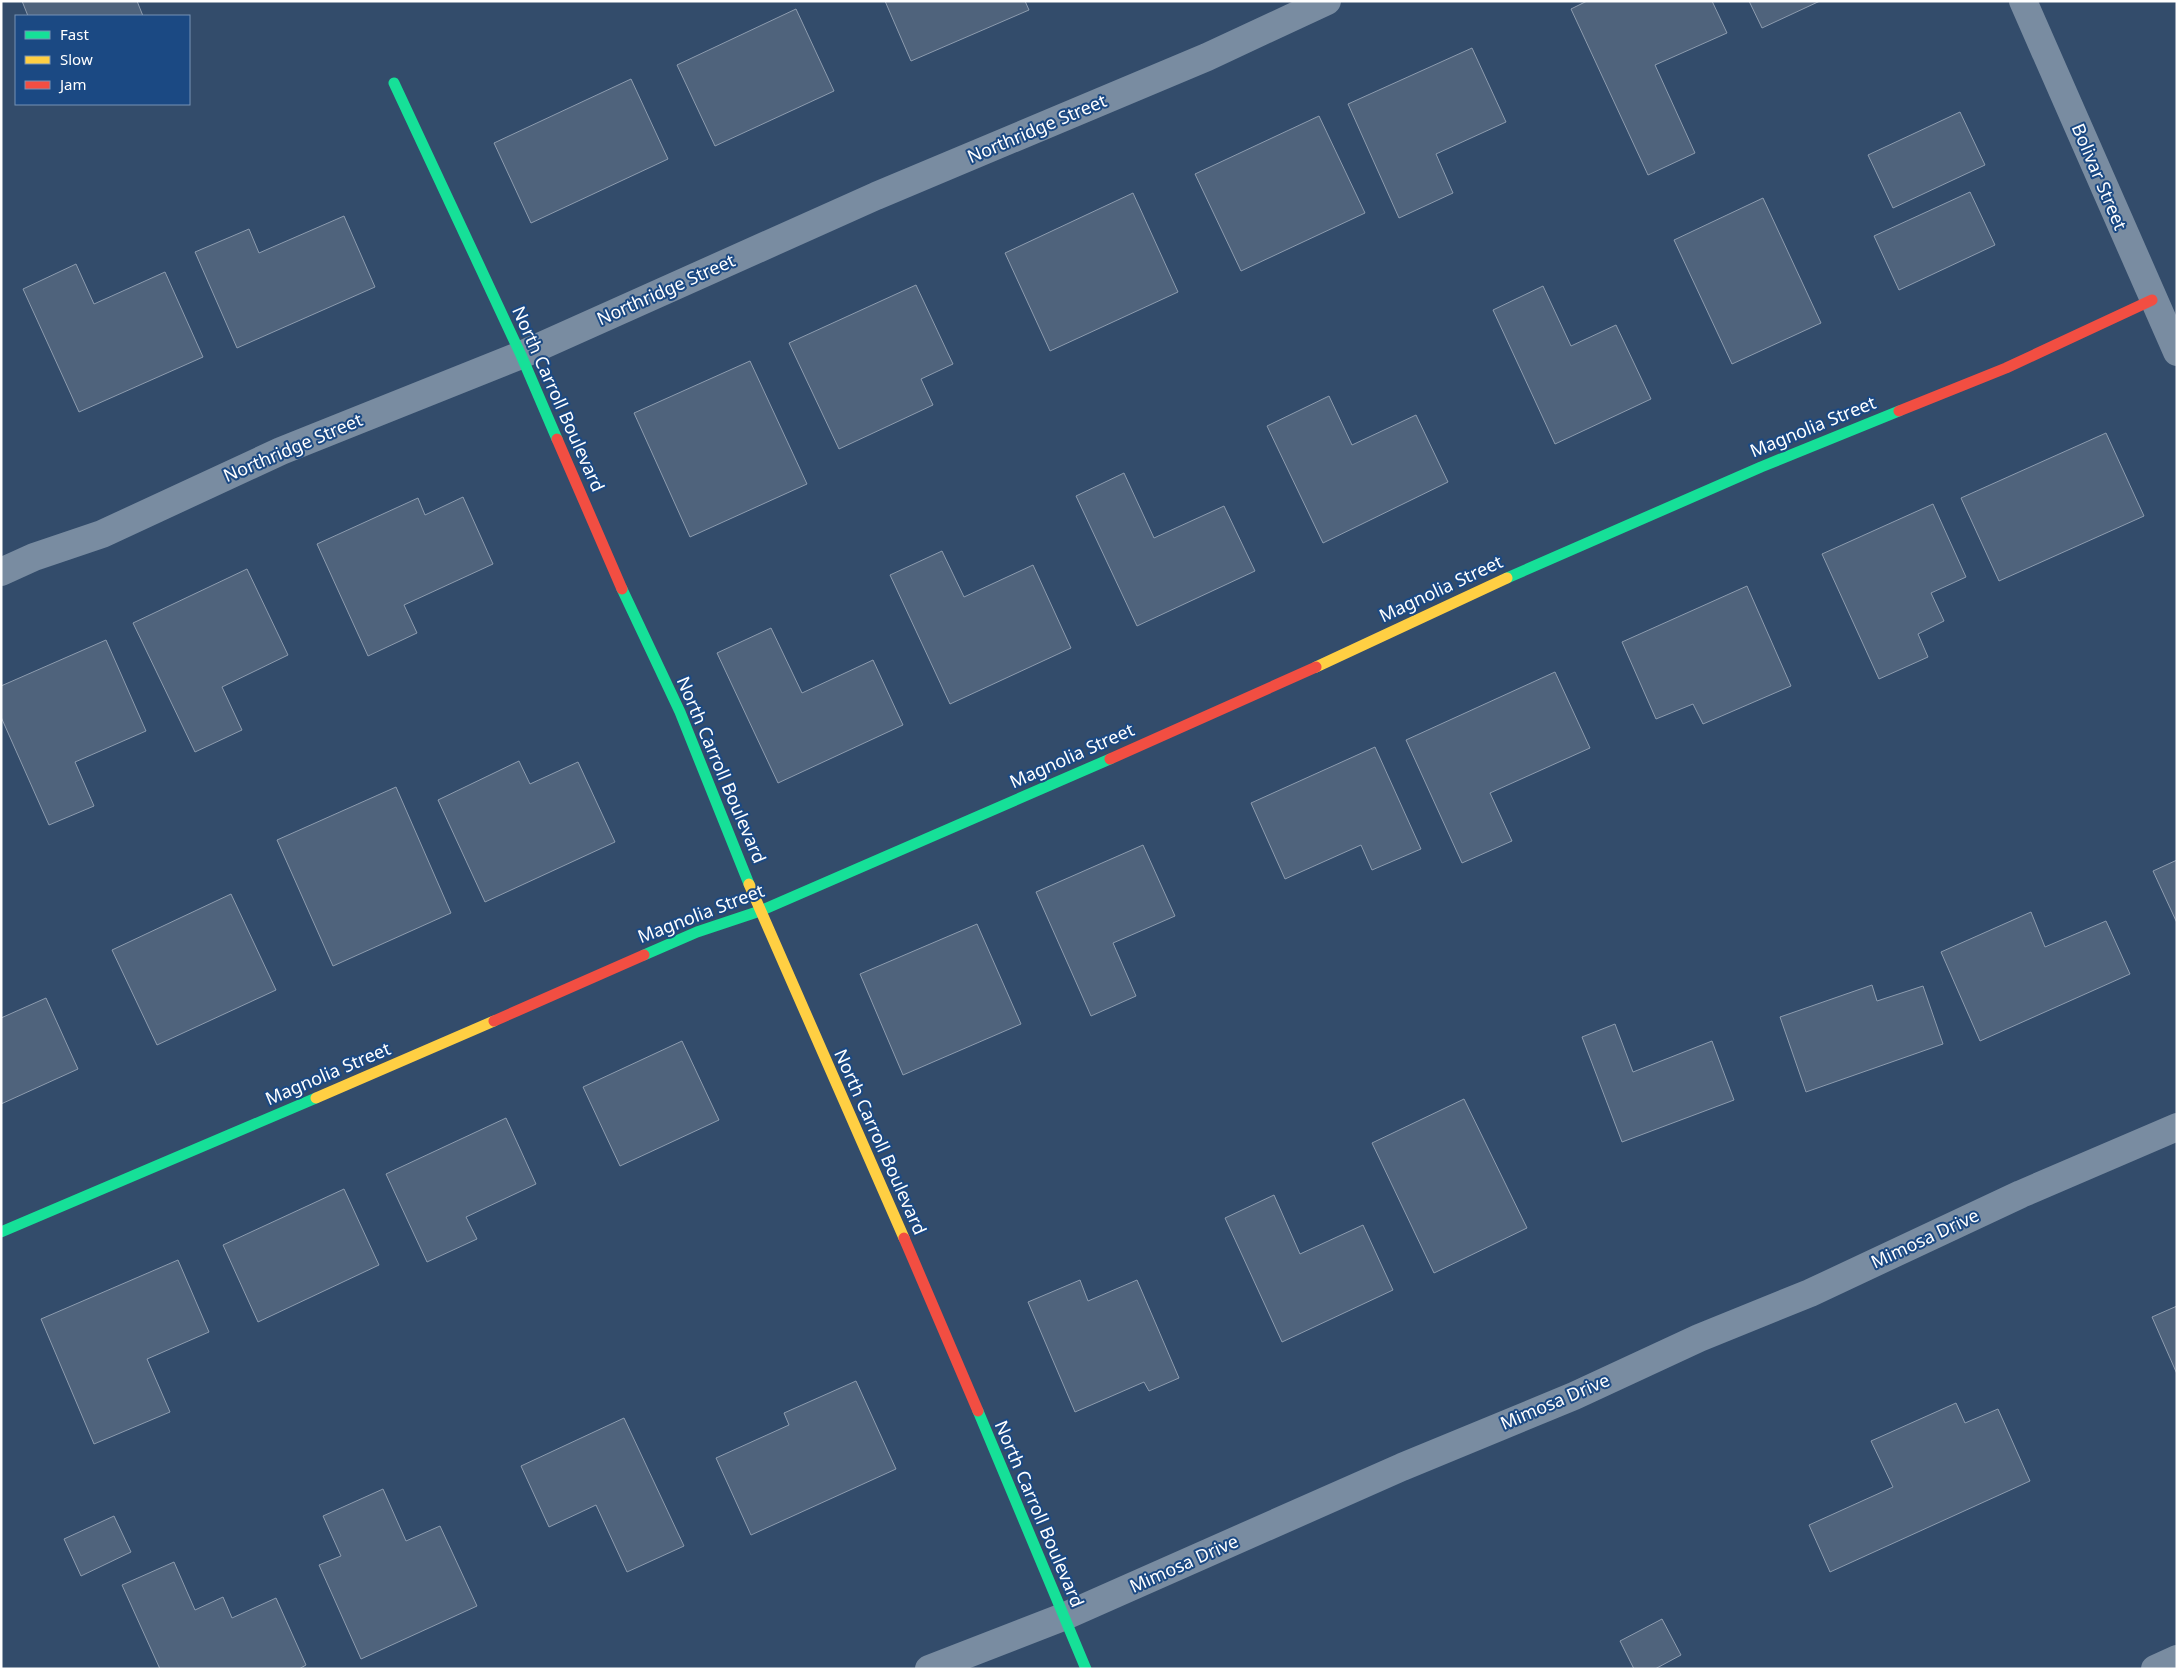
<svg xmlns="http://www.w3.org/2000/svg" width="2178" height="1670" font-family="'Noto Sans',sans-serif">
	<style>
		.building { fill: #4f637c; stroke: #8d9caf }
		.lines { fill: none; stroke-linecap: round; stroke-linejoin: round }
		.street { stroke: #798ca1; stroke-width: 28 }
		.fast { stroke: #16e098; stroke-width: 11 }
		.slow { stroke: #ffcf43; stroke-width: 11 }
		.jam { stroke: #f24e42; stroke-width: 11 }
		.labels { text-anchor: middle; stroke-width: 4; stroke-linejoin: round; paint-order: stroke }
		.street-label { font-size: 18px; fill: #fff; stroke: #1b4983 }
	</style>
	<rect width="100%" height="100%" fill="#334c6b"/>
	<path class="building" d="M 22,1 L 137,1 L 143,16 L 28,16 Z
		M 885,1 L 1025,1 L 1029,10 L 911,61 Z
		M 1587,1 L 1712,1 L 1727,33 L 1655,65 L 1695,153 L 1648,175 L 1571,9 Z
		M 1749,1 L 1820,1 L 1762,28 Z
		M 796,9 L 834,91 L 715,146 L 677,65 Z
		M 1472,48 L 1506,122 L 1436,154 L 1453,193 L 1399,218 L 1348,104 Z
		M 631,79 L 668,159 L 531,223 L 494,143 Z
		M 1960,112 L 1985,165 L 1893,208 L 1868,155 Z
		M 1319,116 L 1365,213 L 1241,271 L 1195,174 Z
		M 1970,192 L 1995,245 L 1899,290 L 1874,236 Z
		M 1133,193 L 1178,292 L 1050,351 L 1005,253 Z
		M 1763,198 L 1821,323 L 1732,364 L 1674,240 Z
		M 344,216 L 375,287 L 237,348 L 195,252 L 249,229 L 259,253 Z
		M 76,264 L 94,304 L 165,272 L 203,357 L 79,412 L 23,289 Z
		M 916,285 L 953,364 L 921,379 L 933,405 L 839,449 L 789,343 Z
		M 1543,286 L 1571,346 L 1616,325 L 1651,399 L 1555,444 L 1493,310 Z
		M 750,361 L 807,484 L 690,537 L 634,413 Z
		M 1329,396 L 1352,445 L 1416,415 L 1448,482 L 1323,543 L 1267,426 Z
		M 2106,433 L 2144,516 L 1999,581 L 1961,498 Z
		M 1124,473 L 1154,538 L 1224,506 L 1255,571 L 1137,626 L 1076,496 Z
		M 463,497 L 493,564 L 404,605 L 417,633 L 368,656 L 317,544 L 418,498 L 425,515 Z
		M 1933,504 L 1966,577 L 1931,593 L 1944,621 L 1918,634 L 1928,657 L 1879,679 L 1822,554 Z
		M 942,551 L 964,597 L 1033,565 L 1071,648 L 950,704 L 890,575 Z
		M 247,569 L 288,655 L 222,687 L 242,730 L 195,752 L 133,623 Z
		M 1747,586 L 1791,686 L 1703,724 L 1693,704 L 1656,719 L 1622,642 Z
		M 771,628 L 802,693 L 873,660 L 903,725 L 778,783 L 717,653 Z
		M 106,640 L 146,731 L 75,762 L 94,806 L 49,825 L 1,717 L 1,686 Z
		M 1555,672 L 1590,748 L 1490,793 L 1512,841 L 1462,863 L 1406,740 Z
		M 1375,747 L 1421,849 L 1372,870 L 1361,845 L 1285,879 L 1251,803 Z
		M 519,761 L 530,784 L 578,762 L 615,842 L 485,902 L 438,800 Z
		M 396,787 L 451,913 L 333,966 L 277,840 Z
		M 1143,845 L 1175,916 L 1113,943 L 1136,996 L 1091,1016 L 1036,892 Z
		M 2177,860 L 2177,923 L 2153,871 Z
		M 231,894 L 276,990 L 157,1045 L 112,950 Z
		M 2031,912 L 2045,947 L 2106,921 L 2130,974 L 1980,1041 L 1941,952 Z
		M 977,924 L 1021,1024 L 903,1075 L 860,974 Z
		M 1872,985 L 1877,1001 L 1923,986 L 1943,1044 L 1806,1092 L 1780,1017 Z
		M 46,998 L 78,1069 L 1,1104 L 1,1018 Z
		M 1615,1024 L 1633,1072 L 1712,1041 L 1734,1100 L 1622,1142 L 1582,1037 Z
		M 682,1041 L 719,1120 L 620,1166 L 583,1087 Z
		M 1464,1099 L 1527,1228 L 1434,1273 L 1372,1143 Z
		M 506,1118 L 536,1184 L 466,1217 L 477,1239 L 427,1262 L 386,1174 Z
		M 344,1189 L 379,1265 L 258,1322 L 223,1245 Z
		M 1274,1195 L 1300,1254 L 1363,1225 L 1393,1290 L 1282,1342 L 1225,1218 Z
		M 178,1260 L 209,1332 L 147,1359 L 170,1412 L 94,1444 L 41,1319 Z
		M 1080,1280 L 1088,1301 L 1137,1280 L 1179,1378 L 1149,1391 L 1144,1382 L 1075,1412 L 1028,1302 Z
		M 2177,1306 L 2177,1374 L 2152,1317 Z
		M 856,1381 L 896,1469 L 751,1535 L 716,1458 L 789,1425 L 784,1413 Z
		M 1956,1403 L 1965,1423 L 1998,1409 L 2030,1481 L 1830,1572 L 1809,1525 L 1893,1487 L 1871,1441 Z
		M 624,1418 L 684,1546 L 627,1572 L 596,1505 L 549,1527 L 521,1466 Z
		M 383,1489 L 406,1541 L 440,1526 L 477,1606 L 361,1659 L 319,1565 L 341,1556 L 323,1516 Z
		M 114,1516 L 131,1552 L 81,1576 L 64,1539 Z
		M 174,1562 L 195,1610 L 223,1597 L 232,1618 L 276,1598 L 306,1665 L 299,1669 L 160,1669 L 122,1585 Z
		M 1662,1619 L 1681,1655 L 1655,1669 L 1634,1669 L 1620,1641 Z"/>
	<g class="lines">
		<path class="street" d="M 2023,1 L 2177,352
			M 1,572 L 34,557 L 102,534 L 281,451 L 521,355 L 876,196 L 1207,57 L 1327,1
			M 929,1669 L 1063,1617 L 1402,1467 L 1574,1396 L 1699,1338 L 1810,1293 L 2021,1194 L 2177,1127
			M 2155,1669 L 2177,1659"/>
		<path class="fast" d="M 394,83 L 521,355 L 557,439
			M 1507,578 L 1761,467 L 1899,411
			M 622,589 L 680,712 L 749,884
			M 644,955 L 697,932 L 760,911 L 1110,759
			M 1,1232 L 316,1098
			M 978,1411 L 1086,1669"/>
		<path class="slow" d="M 1316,667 L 1507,578
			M 749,884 L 904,1238
			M 316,1098 L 494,1021"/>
		<path class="jam" d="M 1899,411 L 2006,368 L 2152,300
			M 557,439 L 622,589
			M 1110,759 L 1316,667
			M 494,1021 L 644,955
			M 904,1238 L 978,1411"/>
	</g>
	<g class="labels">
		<g class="street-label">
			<text transform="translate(1037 129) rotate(-23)" y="6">Northridge Street</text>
			<text transform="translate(2099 177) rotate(67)" y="6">Bolivar Street</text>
			<text transform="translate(666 290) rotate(-24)" y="6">Northridge Street</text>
			<text transform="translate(558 399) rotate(66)" y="6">North Carroll Boulevard</text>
			<text transform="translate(1813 427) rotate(-22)" y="6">Magnolia Street</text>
			<text transform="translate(293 448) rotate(-23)" y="6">Northridge Street</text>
			<text transform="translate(1441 589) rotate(-25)" y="6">Magnolia Street</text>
			<text transform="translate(1072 756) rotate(-24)" y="6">Magnolia Street</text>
			<text transform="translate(721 770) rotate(67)" y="6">North Carroll Boulevard</text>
			<text transform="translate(701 914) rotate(-21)" y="6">Magnolia Street</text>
			<text transform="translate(328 1074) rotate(-23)" y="6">Magnolia Street</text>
			<text transform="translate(880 1142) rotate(66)" y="6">North Carroll Boulevard</text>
			<text transform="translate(1925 1239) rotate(-25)" y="6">Mimosa Drive</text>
			<text transform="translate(1555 1402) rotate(-23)" y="6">Mimosa Drive</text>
			<text transform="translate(1039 1514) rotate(67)" y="6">North Carroll Boulevard</text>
			<text transform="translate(1184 1564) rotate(-24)" y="6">Mimosa Drive</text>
		</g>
	</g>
	<rect width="2178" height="1670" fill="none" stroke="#ffffff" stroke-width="5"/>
	<rect x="15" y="15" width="175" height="90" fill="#1b4983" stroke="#7692b5"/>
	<rect x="25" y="31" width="25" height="8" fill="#16e098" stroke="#7692b5"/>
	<text x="60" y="40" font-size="15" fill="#ffffff">Fast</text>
	<rect x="25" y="56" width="25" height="8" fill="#ffcf43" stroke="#7692b5"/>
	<text x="60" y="65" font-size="15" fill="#ffffff">Slow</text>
	<rect x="25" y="81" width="25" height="8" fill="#f24e42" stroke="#7692b5"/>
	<text x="60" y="90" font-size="15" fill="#ffffff">Jam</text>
</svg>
